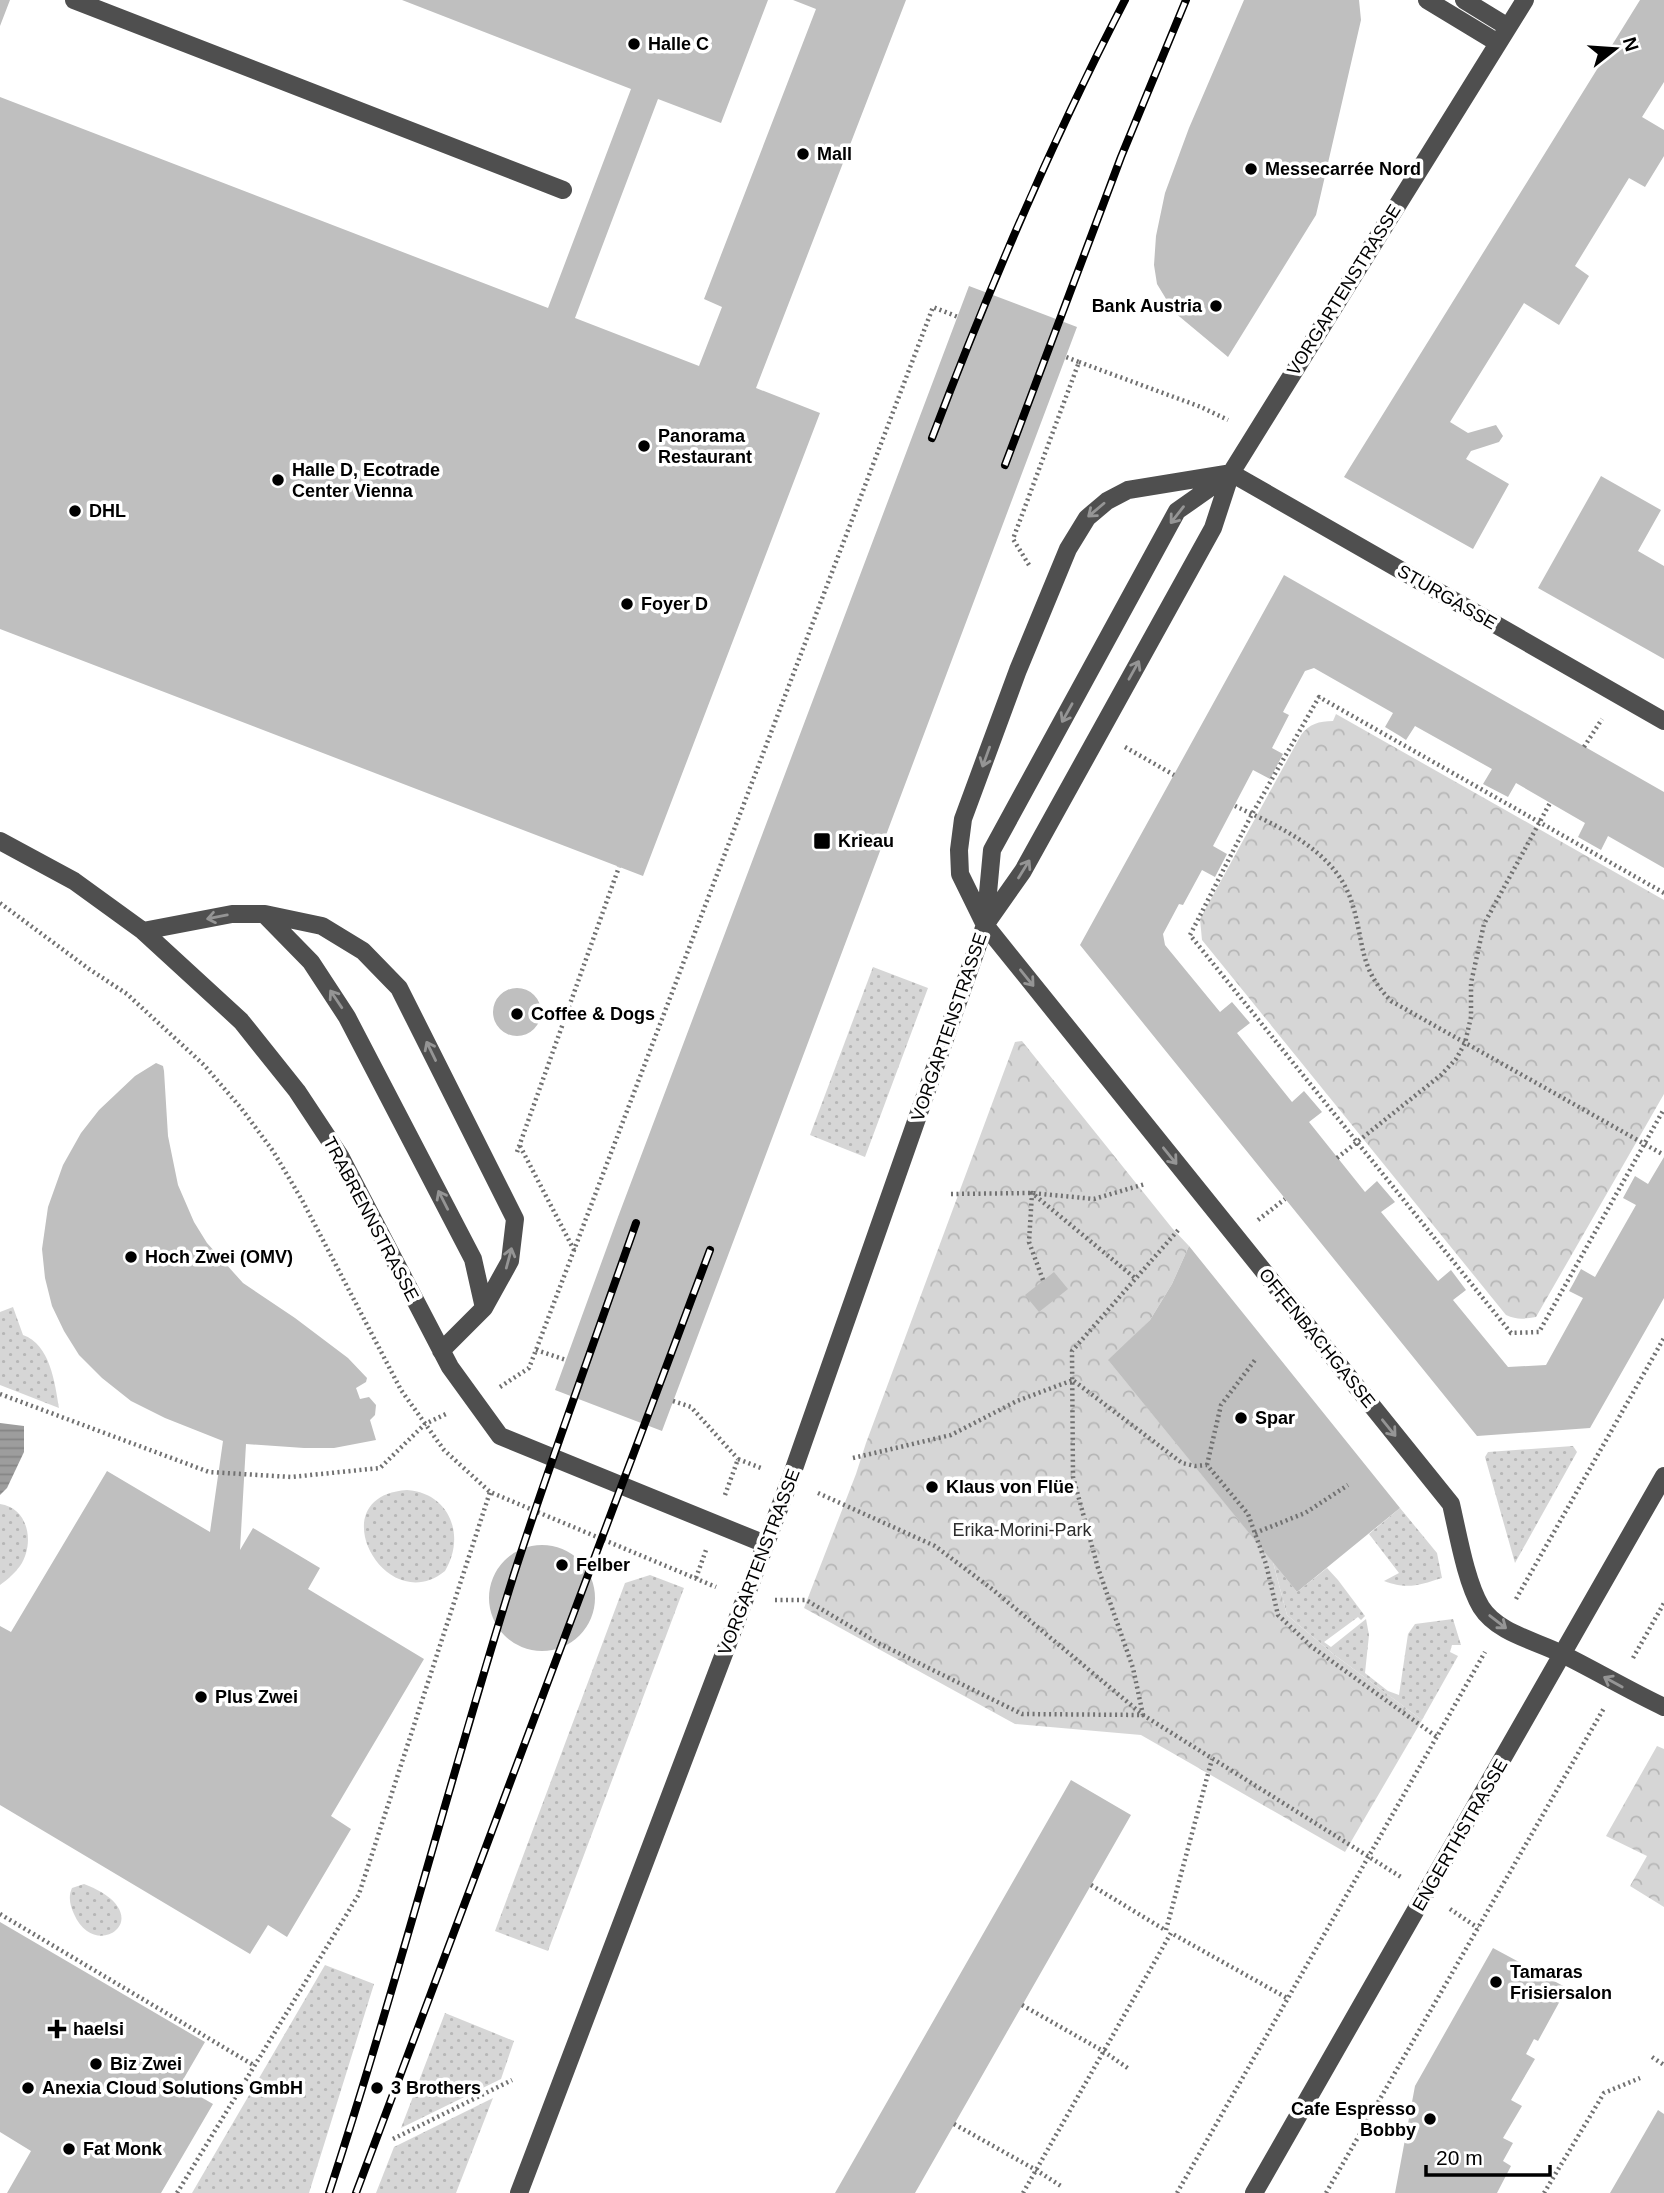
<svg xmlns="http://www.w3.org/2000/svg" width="1664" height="2193" font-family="Helvetica,sans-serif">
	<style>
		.grass { fill: url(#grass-dots) }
		.park { fill: url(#park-crowns) }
		.water { fill: url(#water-rules) }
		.building { fill: #bfbfbf }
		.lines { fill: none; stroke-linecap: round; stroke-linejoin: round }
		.path { stroke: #717171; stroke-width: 4.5; stroke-dasharray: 2 3.5; stroke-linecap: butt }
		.minor { stroke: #4f4f4f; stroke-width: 18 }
		.rail-casing { stroke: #000; stroke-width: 8 }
		.rail { stroke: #fff; stroke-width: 5; stroke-dasharray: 16; stroke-linecap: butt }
		.oneway { stroke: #959595 }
		.poi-dot { fill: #000; stroke: #fff; stroke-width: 2.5 }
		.labels { text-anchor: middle; stroke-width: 7; stroke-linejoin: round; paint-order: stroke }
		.poi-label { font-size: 18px; font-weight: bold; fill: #000; stroke: #fff; text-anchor: start }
		.street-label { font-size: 18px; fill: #000; stroke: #fff }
		.park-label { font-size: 18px; fill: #2d2d2d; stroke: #fff }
	</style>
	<defs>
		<pattern id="grass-dots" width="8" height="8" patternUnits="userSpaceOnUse" patternTransform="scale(1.75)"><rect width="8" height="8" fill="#d6d6d6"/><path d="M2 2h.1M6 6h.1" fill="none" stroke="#b6b6b6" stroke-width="1.8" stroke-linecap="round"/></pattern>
		<pattern id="park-crowns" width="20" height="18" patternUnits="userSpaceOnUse" patternTransform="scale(1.75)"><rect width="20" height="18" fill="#d6d6d6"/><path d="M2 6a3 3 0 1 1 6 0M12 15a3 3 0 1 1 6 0" fill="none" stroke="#b6b6b6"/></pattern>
		<pattern id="water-rules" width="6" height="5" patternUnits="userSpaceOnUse" patternTransform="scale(1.75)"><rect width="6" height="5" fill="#9d9d9d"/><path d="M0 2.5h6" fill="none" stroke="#858585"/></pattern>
	</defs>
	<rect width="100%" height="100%" fill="#fff"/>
	<path class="grass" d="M 873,967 L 928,988 L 865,1157 L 810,1135 Z
		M 13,1307 L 23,1335 C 50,1344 55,1383 59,1408 L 0,1385 L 0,1312 Z
		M 1573,1446 L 1577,1452 L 1515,1563 L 1485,1457 L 1488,1452 Z
		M 407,1490 C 450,1493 466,1536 445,1571 C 385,1620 318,1496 407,1490 Z
		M 0,1504 C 29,1508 35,1544 20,1566 C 15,1573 7,1580 0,1585 Z
		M 1400,1508 L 1437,1553 L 1442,1578 C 1419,1585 1408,1590 1384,1581 L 1399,1573 L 1369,1534 Z
		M 1273,1562 L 1297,1592 L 1327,1568 L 1338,1580 L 1365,1616 L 1361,1620 L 1358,1617 L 1324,1642 L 1331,1647 L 1366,1619 L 1369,1635 L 1365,1673 L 1388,1691 L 1399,1695 L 1408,1634 L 1415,1624 L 1453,1619 L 1461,1645 L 1452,1645 L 1450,1652 L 1458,1656 L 1422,1720 L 1332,1653 L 1287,1615 Z
		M 650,1575 L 684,1588 L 548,1951 L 495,1931 L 625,1583 Z
		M 84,1884 C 163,1914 96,1965 74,1914 C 70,1905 68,1897 72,1888 Z
		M 325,1965 L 374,1984 L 309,2193 L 192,2193 Z
		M 445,2013 L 514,2041 L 501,2079 L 401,2128 Z
		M 493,2098 L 456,2193 L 376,2193 L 394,2147 Z"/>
	<path class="park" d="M 1336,714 L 1664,900 L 1664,1094 L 1536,1317 C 1524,1319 1517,1320 1506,1315 L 1202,940 L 1200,919 L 1301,735 C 1309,724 1319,721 1333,721 Z
		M 1022,1041 L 1172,1228 L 1189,1246 L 1172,1284 L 1150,1320 L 1109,1361 L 1273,1562 L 1287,1615 L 1332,1653 L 1422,1720 L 1345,1852 L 1141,1735 L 1015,1724 L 804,1608 L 856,1474 L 866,1443 L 1015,1042 Z
		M 1657,1746 L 1664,1749 L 1664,1907 L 1630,1886 L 1647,1856 L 1606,1836 Z"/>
	<path class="water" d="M 0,1423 L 24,1426 L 24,1452 L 7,1488 L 0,1495 Z"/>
	<path class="building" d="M 0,0 L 10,0 L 0,26 Z
		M 402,0 L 768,0 L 721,123 L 658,99 L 575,318 L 699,366 L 722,307 L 704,299 L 816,9 L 793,0 L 906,0 L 756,388 L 820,413 L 643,876 L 0,629 L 0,97 L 548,308 L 631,89 Z
		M 1244,0 L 1359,0 L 1361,20 L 1316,215 L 1228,357 L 1174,312 L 1157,284 L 1154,265 L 1156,236 L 1165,193 L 1189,128 Z
		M 1640,0 L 1664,0 L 1664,82 L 1642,117 L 1664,130 L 1664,156 L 1645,187 L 1629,178 L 1575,266 L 1589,276 L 1559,325 L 1524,303 L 1450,422 L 1468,433 L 1496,425 L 1503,436 L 1499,442 L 1471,451 L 1466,459 L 1509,484 L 1473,549 L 1344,477 Z
		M 969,286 L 1077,327 L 662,1431 L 555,1390 L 618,1217 Z
		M 1601,476 L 1661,510 L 1638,551 L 1664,566 L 1664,659 L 1538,588 Z
		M 1284,575 L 1664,792 L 1664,868 L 1608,836 L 1601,850 L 1578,837 L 1585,823 L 1516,783 L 1508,797 L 1483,784 L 1492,769 L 1415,726 L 1406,740 L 1400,736 L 1385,727 L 1393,713 L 1314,668 L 1305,671 L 1283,712 L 1289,715 L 1272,748 L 1283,754 L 1270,779 L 1253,770 L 1213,846 L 1227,854 L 1215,877 L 1202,870 L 1183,905 L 1179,904 L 1163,934 L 1165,945 L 1220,1012 L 1232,1002 L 1250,1023 L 1237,1033 L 1292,1102 L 1304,1091 L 1322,1112 L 1309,1122 L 1365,1192 L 1377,1181 L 1395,1202 L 1381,1212 L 1438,1281 L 1451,1270 L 1466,1290 L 1453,1300 L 1508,1367 L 1546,1365 L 1583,1298 L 1569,1291 L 1573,1284 L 1581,1269 L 1595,1277 L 1636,1205 L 1623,1198 L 1635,1176 L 1648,1184 L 1664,1157 L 1664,1298 L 1590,1428 L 1477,1436 L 1080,945 Z
		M493 1012a24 24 0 1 1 48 0a24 24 0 1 1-48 0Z
		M 156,1063 L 163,1066 L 164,1071 L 168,1136 L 178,1185 L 194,1222 L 207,1243 L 243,1283 L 295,1318 L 348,1358 L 367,1378 L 366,1382 L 356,1388 L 360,1399 L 369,1397 L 376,1405 L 375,1415 L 370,1420 L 376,1440 L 334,1448 L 304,1448 L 246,1444 L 240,1550 L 253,1528 L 320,1568 L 308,1589 L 424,1659 L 331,1816 L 351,1829 L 287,1937 L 268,1925 L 250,1954 L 0,1805 L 0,1626 L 11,1632 L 107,1471 L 210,1532 L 223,1441 L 165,1418 L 131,1401 L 102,1378 L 79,1355 L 64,1331 L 52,1306 L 45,1278 L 42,1249 L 48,1207 L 63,1165 L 81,1133 L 99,1110 L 135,1076 Z
		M 1189,1246 L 1400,1508 L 1297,1592 L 1108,1360 L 1150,1320 L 1172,1284 Z
		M 1054,1272 L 1068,1289 L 1039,1312 L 1025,1295 Z
		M489 1598a53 53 0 1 1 106 0a53 53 0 1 1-106 0Z
		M 1071,1780 L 1131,1815 L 915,2193 L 835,2193 Z
		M 0,1922 L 205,2042 L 180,2085 L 213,2104 L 161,2193 L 7,2193 L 31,2151 L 0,2132 Z
		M 1493,1948 L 1567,1988 L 1538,2041 L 1534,2039 L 1526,2054 L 1535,2059 L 1511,2100 L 1522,2106 L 1503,2138 L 1513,2143 L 1503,2161 L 1511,2166 L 1497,2193 L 1395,2193 L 1415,2086 Z
		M 1658,2110 L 1664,2114 L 1664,2193 L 1610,2193 Z"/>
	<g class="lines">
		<path class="path" d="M 1079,362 L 1201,407 L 1228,420
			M 1029,565 L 1013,539 L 1079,362 L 1066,357
			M 1125,747 L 1174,775
			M 1584,747 L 1602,719
			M 1235,806 C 1280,827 1336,851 1352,903 C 1365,944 1358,967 1391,1001 L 1664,1155
			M 1664,893 L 1319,697 L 1252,814 L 1190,935 L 1511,1333 L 1539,1332 L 1664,1109
			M 0,903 L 89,969 L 127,994 L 204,1065 L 241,1108 L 273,1151 L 302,1200 L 401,1390 L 444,1450 L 490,1492 L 716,1587
			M 520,1146 L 575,1252
			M 517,1152 L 619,867
			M 1337,1158 L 1441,1075 L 1456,1059 L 1465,1043 L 1471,1017 L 1471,983 L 1484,924 L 1550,803
			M 951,1194 L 1032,1193 L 1094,1199 L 1145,1184
			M 1258,1220 L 1285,1199
			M 1043,1280 L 1029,1242 L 1032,1193 L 1136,1279
			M 536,1350 L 566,1360
			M 1074,1381 L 1182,1463 L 1195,1466 L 1207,1465 L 1248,1514 L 1266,1564 L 1278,1615 L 1312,1647 L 1437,1737
			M 500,1387 L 529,1368 L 536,1350 L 933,307 L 958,317
			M 0,1394 L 209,1472 L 291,1477 L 380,1468 L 425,1424 L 448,1413
			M 673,1401 L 691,1407 L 738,1459
			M 853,1458 L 951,1435 L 1017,1401 L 1073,1380
			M 1207,1465 L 1221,1405 L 1255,1360
			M 818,1493 L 935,1546 L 992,1589 L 1143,1715 L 1401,1877
			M 725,1495 L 738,1459 L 761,1468
			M 1255,1533 L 1305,1513 L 1348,1485
			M 696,1578 L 706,1550
			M 1516,1599 L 1664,1338
			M 775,1600 L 806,1600 L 880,1644 L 1022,1714 L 1143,1715 L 1133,1668 L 1098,1568 L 1073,1477 L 1072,1351 L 1180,1228
			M 1633,1658 L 1664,1603
			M 1091,1885 L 1165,1930
			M 1450,1909 L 1478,1928
			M 0,1914 L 255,2066
			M 1166,1930 L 1212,1759
			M 1022,2005 L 1103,2051 L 1129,2069
			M 1652,2057 L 1664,2065
			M 954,2124 L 1036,2170 L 1061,2186
			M 393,2139 L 512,2080
			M 177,2193 L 359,1894 L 490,1492
			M 1023,2193 L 1171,1933 L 1287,1998
			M 1177,2193 L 1485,1652
			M 1326,2193 L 1604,1708
			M 1544,2193 L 1604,2093 L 1640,2078"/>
		<path class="minor" d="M 74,0 L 563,190
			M 1427,0 L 1498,43
			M 1464,0 L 1508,27
			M 1231,473 L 1664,721
			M 1226,474 L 1128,490 L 1107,501 L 1087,518 L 1068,549 L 1018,670 L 963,819 L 959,850 L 960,874 L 985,925 L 1451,1504 C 1458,1534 1466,1582 1481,1607 C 1498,1634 1538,1641 1564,1655 C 1598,1672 1630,1691 1664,1707
			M 0,841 L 74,881 L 143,931 L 241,1021 L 297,1091 L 340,1156 L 450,1367 L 500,1436 L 765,1544
			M 265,915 L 311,962 L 347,1017 L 473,1259 L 484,1308
			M 985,925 L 1023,871 L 1213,528 L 1231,473 L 1525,0
			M 143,931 L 232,914 L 265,914 L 322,926 L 363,951 L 399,988 L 515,1219 L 510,1261 L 484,1308 L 441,1351
			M 519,2193 L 790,1480 L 985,925 L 992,850 L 1177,511 L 1231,473
			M 1254,2193 L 1664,1476"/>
		<defs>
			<path id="rail" d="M 932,438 C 989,288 1051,143 1125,0
				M 1005,465 L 1121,157 L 1186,0
				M 329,2193 C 396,1988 450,1779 514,1574 C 552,1456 595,1340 636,1223
				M 356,2193 L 710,1250"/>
		</defs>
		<use href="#rail" class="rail-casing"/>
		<use href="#rail" class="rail"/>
	</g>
	<defs><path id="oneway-shaft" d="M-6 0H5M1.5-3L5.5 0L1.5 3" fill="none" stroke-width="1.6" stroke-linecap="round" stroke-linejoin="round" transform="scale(1.75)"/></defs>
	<g class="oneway">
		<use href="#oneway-shaft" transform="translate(1096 510) rotate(140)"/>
		<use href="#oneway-shaft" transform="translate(1177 515) rotate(128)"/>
		<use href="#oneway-shaft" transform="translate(1134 670) rotate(-61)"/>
		<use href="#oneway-shaft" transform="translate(1067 713) rotate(119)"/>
		<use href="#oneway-shaft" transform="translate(986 757) rotate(110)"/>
		<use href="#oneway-shaft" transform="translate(1024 869) rotate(-58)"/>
		<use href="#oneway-shaft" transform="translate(217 917) rotate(169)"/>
		<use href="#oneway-shaft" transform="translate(1027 978) rotate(51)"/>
		<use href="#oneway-shaft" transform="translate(336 999) rotate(-124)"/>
		<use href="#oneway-shaft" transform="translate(431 1051) rotate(-116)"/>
		<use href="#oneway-shaft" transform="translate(1170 1156) rotate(51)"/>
		<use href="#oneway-shaft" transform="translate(443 1200) rotate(-117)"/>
		<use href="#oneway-shaft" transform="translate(509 1258) rotate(-75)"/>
		<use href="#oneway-shaft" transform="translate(1389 1428) rotate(51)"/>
		<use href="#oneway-shaft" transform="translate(1498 1622) rotate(38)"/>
		<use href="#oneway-shaft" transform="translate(1613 1682) rotate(-151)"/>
	</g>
	<g class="poi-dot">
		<circle cx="634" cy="44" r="7"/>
		<circle cx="803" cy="154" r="7"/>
		<circle cx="1251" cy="169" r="7"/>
		<circle cx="1216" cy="306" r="7"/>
		<circle cx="644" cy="446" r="7"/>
		<circle cx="278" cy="480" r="7"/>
		<circle cx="75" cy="511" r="7"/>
		<circle cx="627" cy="604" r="7"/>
		<rect x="813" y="832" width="18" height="18" rx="3.5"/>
		<circle cx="517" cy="1014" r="7"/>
		<circle cx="131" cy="1257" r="7"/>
		<circle cx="1241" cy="1418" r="7"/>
		<circle cx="932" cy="1487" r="7"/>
		<circle cx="562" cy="1565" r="7"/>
		<circle cx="201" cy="1697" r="7"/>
		<circle cx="1496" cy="1982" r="7"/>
		<path d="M53.5 2018.5h7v7h7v7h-7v7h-7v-7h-7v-7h7z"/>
		<circle cx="96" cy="2064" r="7"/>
		<circle cx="28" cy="2088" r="7"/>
		<circle cx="377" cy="2088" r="7"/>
		<circle cx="1430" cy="2119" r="7"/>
		<circle cx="69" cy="2149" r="7"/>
	</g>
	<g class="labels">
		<g class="poi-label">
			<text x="648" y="50">Halle C</text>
			<text x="817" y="160">Mall</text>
			<text x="1265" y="175">Messecarrée Nord</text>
			<text x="1202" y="312" text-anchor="end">Bank Austria</text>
			<text x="658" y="442">Panorama<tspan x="658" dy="21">Restaurant</tspan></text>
			<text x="292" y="476">Halle D, Ecotrade<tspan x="292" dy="21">Center Vienna</tspan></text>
			<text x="89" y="517">DHL</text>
			<text x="641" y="610">Foyer D</text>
			<text x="838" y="847">Krieau</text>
			<text x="531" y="1020">Coffee &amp; Dogs</text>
			<text x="145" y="1263">Hoch Zwei (OMV)</text>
			<text x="1255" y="1424">Spar</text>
			<text x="946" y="1493">Klaus von Flüe</text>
			<text x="576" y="1571">Felber</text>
			<text x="215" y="1703">Plus Zwei</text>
			<text x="1510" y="1978">Tamaras<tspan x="1510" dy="21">Frisiersalon</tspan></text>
			<text x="73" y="2035">haelsi</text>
			<text x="110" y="2070">Biz Zwei</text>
			<text x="42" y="2094">Anexia Cloud Solutions GmbH</text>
			<text x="391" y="2094">3 Brothers</text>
			<text x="1416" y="2115" text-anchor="end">Cafe Espresso<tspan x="1416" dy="21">Bobby</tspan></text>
			<text x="83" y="2155">Fat Monk</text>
		</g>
		<g class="street-label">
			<text transform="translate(1344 290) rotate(-58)" y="6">VORGARTENSTRASSE</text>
			<text transform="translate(1447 597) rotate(30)" y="6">STURGASSE</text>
			<text transform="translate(949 1027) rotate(-71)" y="6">VORGARTENSTRASSE</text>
			<text transform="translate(371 1219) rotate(62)" y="6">TRABRENNSTRASSE</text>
			<text transform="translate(1317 1338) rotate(51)" y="6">OFFENBACHGASSE</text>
			<text transform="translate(759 1562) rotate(-69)" y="6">VORGARTENSTRASSE</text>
			<text transform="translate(1460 1835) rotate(-60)" y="6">ENGERTHSTRASSE</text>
		</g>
		<g class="park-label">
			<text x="1022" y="1536">Erika-Morini-Park</text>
		</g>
	</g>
	<g transform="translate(1615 49) rotate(73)" stroke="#ffffff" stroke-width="5" paint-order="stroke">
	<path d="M0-5L12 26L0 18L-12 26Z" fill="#000000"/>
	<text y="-10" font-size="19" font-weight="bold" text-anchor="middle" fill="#000000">N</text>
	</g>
	<path d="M1426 2165v10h124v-10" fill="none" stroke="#000000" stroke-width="3.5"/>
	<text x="1436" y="2165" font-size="21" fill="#000000" stroke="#ffffff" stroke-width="5" paint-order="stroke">20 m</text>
</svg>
